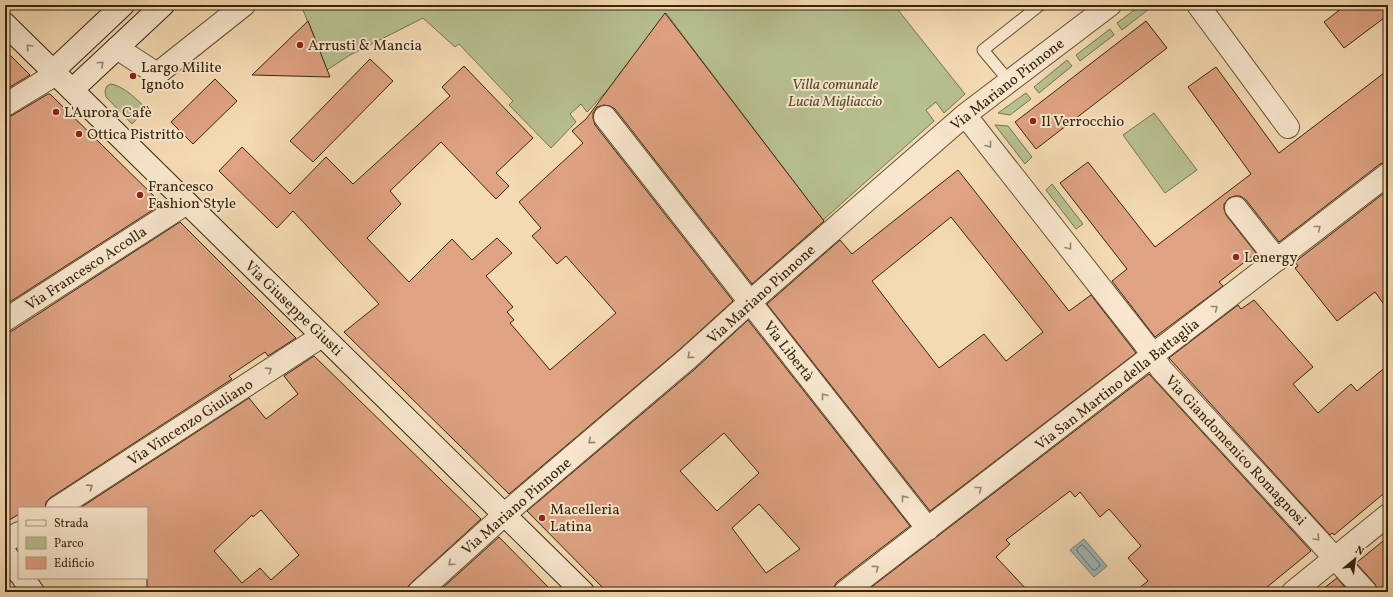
<svg xmlns="http://www.w3.org/2000/svg" width="1393" height="597" font-family="Vollkorn,serif">
	<style>
		.green { fill: #b7c090; stroke: #77724e }
		.water { fill: #a1b8b8; stroke: #777d73 }
		.lines { fill: none; stroke-linecap: round; stroke-linejoin: round }
		.shore { stroke: #6c6e62; stroke-width: 1 }
		.building { fill: #dfa282; stroke: #37250b; fill-rule: evenodd }
		.lane-casing { stroke: #665235; stroke-width: 13 }
		.street-casing { stroke: #665235; stroke-width: 24 }
		.secondary-casing { stroke: #37250b; stroke-width: 24 }
		.lane { stroke: #f8e7ce; stroke-width: 11 }
		.street { stroke: #f8e7ce; stroke-width: 22 }
		.secondary { stroke: #f8e7ce; stroke-width: 22 }
		.oneway { stroke: #98866c }
		.poi-dot { fill: #8f2418; stroke: #f8e7ce; stroke-width: 1.5 }
		.labels { text-anchor: middle; stroke-width: 4; stroke-linejoin: round; paint-order: stroke }
		.poi-label { font-size: 15px; fill: #37250b; stroke: #f8e7ce; text-anchor: start }
		.park-label { font-size: 15px; font-style: italic; fill: #574c2c; stroke: #f8e7ce }
		.street-label { font-size: 15px; fill: #37250b; stroke: #f8e7ce }
	</style>
	<rect width="100%" height="100%" fill="#f4dab3"/>
	<filter id="stains"><feTurbulence type="fractalNoise" baseFrequency=".005" numOctaves="4"/><feColorMatrix values="0 0 0 0 .2 0 0 0 0 .09 0 0 0 0 .02 0 0 0 .5 -.17"/></filter>
	<radialGradient id="worn" r=".72"><stop offset=".6" stop-color="#630" stop-opacity="0"/><stop offset="1" stop-color="#630" stop-opacity=".3"/></radialGradient>
	<path class="green" d="M 301,5 L 894,5 L 965,94 L 944,113 L 936,102 L 926,110 L 934,121 L 823,220 L 666,13 L 605,93 L 587,112 L 581,104 L 570,114 L 576,122 L 551,148 L 509,105 L 513,101 L 459,44 L 455,47 L 423,18 L 350,55 L 327,70 Z
		M 1141,5 L 1154,5 L 1122,30 L 1117,23 Z
		M 1110,29 L 1114,35 L 1080,61 L 1076,55 Z
		M 1067,60 L 1072,66 L 1039,93 L 1034,87 Z
		M 111,84 C 124,86 137,100 147,109 L 132,124 L 106,97 L 105,91 L 107,86 Z
		M 1026,93 L 1031,99 L 1010,115 L 998,113 Z
		M 1154,113 L 1197,170 L 1165,193 L 1123,135 Z
		M 995,125 L 1008,126 L 1032,157 L 1025,164 Z
		M 1052,184 L 1083,224 L 1076,229 L 1046,190 Z"/>
	<path class="water" d="M 1084,539 L 1107,566 L 1094,577 L 1070,550 Z"/>
	<g class="lines">
		<path class="shore" d="M 1082,545 L 1084,546 L 1100,564 L 1100,566 L 1095,570 L 1093,570 L 1077,551 L 1077,549 Z"/>
	</g>
	<path class="building" d="M 1346,5 L 1388,5 L 1388,15 L 1344,48 L 1324,22 Z
		M 665,13 L 824,221 L 752,284 L 615,109 L 610,106 L 604,105 L 597,107 L 593,113 L 593,118 L 595,125 L 733,301 L 679,350 L 509,494 L 344,332 L 379,304 L 293,211 L 277,228 L 219,171 L 242,147 L 290,194 L 326,157 L 353,184 L 450,96 L 442,87 L 464,66 L 533,138 L 496,173 L 509,186 L 496,199 L 441,142 L 390,191 L 401,204 L 367,238 L 409,282 L 452,239 L 472,260 L 497,238 L 512,253 L 486,276 L 513,307 L 507,312 L 514,320 L 510,323 L 550,370 L 616,313 L 566,256 L 557,264 L 532,236 L 541,228 L 519,202 L 583,143 L 572,131 L 586,119 Z
		M 308,21 L 330,77 L 252,75 Z
		M 1146,21 L 1167,48 L 1036,149 L 1015,122 Z
		M 5,50 L 30,75 L 5,90 Z
		M 370,59 L 393,81 L 313,162 L 290,141 Z
		M 1216,67 L 1279,153 L 1388,70 L 1388,162 L 1380,164 L 1279,242 L 1246,200 L 1240,196 L 1235,196 L 1229,198 L 1224,204 L 1224,209 L 1226,215 L 1256,253 L 1219,282 L 1223,286 L 1155,337 L 1112,281 L 1127,269 L 1060,183 L 1088,162 L 1155,247 L 1251,174 L 1188,87 Z
		M 215,79 L 237,101 L 193,144 L 171,122 Z
		M 48,94 L 50,94 L 162,204 L 5,305 L 5,117 L 11,116 Z
		M 958,170 L 1069,311 L 1091,295 L 1136,353 L 930,511 L 767,304 L 840,240 L 852,254 ZM 951,217 L 1043,332 L 1006,361 L 984,334 L 939,368 L 872,281 Z
		M 1388,190 L 1388,310 L 1375,292 L 1337,321 L 1295,268 L 1298,266 L 1295,262 Z
		M 180,222 L 296,338 L 268,356 L 265,352 L 229,376 L 232,379 L 50,498 L 46,502 L 45,508 L 19,508 L 19,514 L 5,523 L 5,332 L 12,331 Z
		M 1254,300 L 1313,367 L 1293,384 L 1318,413 L 1351,384 L 1357,391 L 1388,365 L 1388,490 L 1334,535 L 1332,533 L 1330,535 L 1169,358 L 1238,305 L 1241,309 Z
		M 748,320 L 910,526 L 837,582 L 834,587 L 833,592 L 607,592 L 527,511 L 695,369 ZM 724,433 L 759,473 L 717,511 L 680,471 ZM 759,504 L 800,549 L 766,573 L 732,528 Z
		M 314,356 L 481,519 L 411,583 L 407,588 L 407,592 L 147,592 L 147,508 L 80,508 L 249,398 L 266,419 L 298,394 L 284,376 ZM 261,510 L 299,555 L 271,580 L 260,568 L 242,583 L 214,551 L 252,515 L 253,517 Z
		M 1149,374 L 1311,551 L 1261,592 L 1134,592 L 1148,581 L 1128,558 L 1141,546 L 1109,509 L 1100,517 L 1080,492 L 1075,497 L 1070,491 L 1006,540 L 1010,544 L 996,557 L 1029,592 L 865,592 Z
		M 499,537 L 553,592 L 438,592 Z
		M 1388,537 L 1388,592 L 1378,592 L 1375,584 L 1356,563 Z
		M 1337,578 L 1349,592 L 1319,592 Z"/>
	<g class="lines">
		<defs>
			<path id="lane" d="M 1009,81 L 983,50 L 1040,5"/>
			<path id="street" d="M 1198,5 L 1288,127
				M 117,48 L 157,74 L 244,5
				M 5,105 L 56,74
				M 965,115 L 1145,344 L 1161,369 L 1366,592
				M 605,117 L 928,529
				M 1236,208 L 1277,260
				M 5,320 L 187,203
				M 57,508 L 322,336
				M 5,542 L 19,533
				M 419,592 L 513,507 L 687,359 L 750,302 L 965,115 L 1110,5
				M 845,592 L 1388,174
				M 1293,592 L 1388,515"/>
			<path id="secondary" d="M 5,24 L 583,592
				M 53,71 L 123,5
				M 72,90 L 163,5
				M 5,553 L 19,573
				M 23,578 L 33,592"/>
		</defs>
		<use href="#lane" class="lane-casing"/>
		<use href="#street" class="street-casing"/>
		<use href="#secondary" class="secondary-casing"/>
		<use href="#lane" class="lane"/>
		<use href="#street" class="street"/>
		<use href="#secondary" class="secondary"/>
	</g>
	<defs><path id="oneway-chevron" d="M-2-3.5L2.5 0L-2 3.5" fill="none" stroke-width="1.6" stroke-linecap="round" stroke-linejoin="round"/></defs>
	<g class="oneway">
		<use href="#oneway-chevron" transform="translate(29 47) rotate(-135)"/>
		<use href="#oneway-chevron" transform="translate(101 64) rotate(-43)"/>
		<use href="#oneway-chevron" transform="translate(989 145) rotate(52)"/>
		<use href="#oneway-chevron" transform="translate(1318 228) rotate(-38)"/>
		<use href="#oneway-chevron" transform="translate(1069 247) rotate(52)"/>
		<use href="#oneway-chevron" transform="translate(1215 308) rotate(-38)"/>
		<use href="#oneway-chevron" transform="translate(690 356) rotate(138)"/>
		<use href="#oneway-chevron" transform="translate(269 370) rotate(-33)"/>
		<use href="#oneway-chevron" transform="translate(824 396) rotate(-128)"/>
		<use href="#oneway-chevron" transform="translate(591 441) rotate(140)"/>
		<use href="#oneway-chevron" transform="translate(90 487) rotate(-33)"/>
		<use href="#oneway-chevron" transform="translate(979 489) rotate(-38)"/>
		<use href="#oneway-chevron" transform="translate(904 498) rotate(-128)"/>
		<use href="#oneway-chevron" transform="translate(1317 538) rotate(47)"/>
		<use href="#oneway-chevron" transform="translate(451 563) rotate(138)"/>
		<use href="#oneway-chevron" transform="translate(876 568) rotate(-37)"/>
	</g>
	<g class="poi-dot">
		<circle cx="300" cy="45" r="4"/>
		<circle cx="133" cy="76" r="4"/>
		<circle cx="56" cy="112" r="4"/>
		<circle cx="1033" cy="121" r="4"/>
		<circle cx="79" cy="134" r="4"/>
		<circle cx="140" cy="195" r="4"/>
		<circle cx="1236" cy="257" r="4"/>
		<circle cx="542" cy="518" r="4"/>
	</g>
	<g class="labels">
		<g class="poi-label">
			<text x="308" y="50">Arrusti &amp; Mancia</text>
			<text x="141" y="72">Largo Milite<tspan x="141" dy="17">Ignoto</tspan></text>
			<text x="64" y="117">L'Aurora Cafè</text>
			<text x="1041" y="126">Il Verrocchio</text>
			<text x="87" y="139">Ottica Pistritto</text>
			<text x="148" y="191">Francesco<tspan x="148" dy="17">Fashion Style</tspan></text>
			<text x="1244" y="262">Lenergy</text>
			<text x="550" y="514">Macelleria<tspan x="550" dy="17">Latina</tspan></text>
		</g>
		<g class="park-label">
			<text x="835" y="89">Villa comunale<tspan x="835" dy="17">Lucia Migliaccio</tspan></text>
		</g>
		<g class="street-label">
			<text transform="translate(1007 84) rotate(-38)" y="5">Via Mariano Pinnone</text>
			<text transform="translate(86 268) rotate(-33)" y="5">Via Francesco Accolla</text>
			<text transform="translate(761 294) rotate(-42)" y="5">Via Mariano Pinnone</text>
			<text transform="translate(294 308) rotate(44)" y="5">Via Giuseppe Giusti</text>
			<text transform="translate(789 351) rotate(52)" y="5">Via Libertà</text>
			<text transform="translate(1117 384) rotate(-38)" y="5">Via San Martino della Battaglia</text>
			<text transform="translate(190 422) rotate(-33)" y="5">Via Vincenzo Giuliano</text>
			<text transform="translate(1236 450) rotate(47)" y="5">Via Giandomenico Romagnosi</text>
			<text transform="translate(516 506) rotate(-41)" y="5">Via Mariano Pinnone</text>
		</g>
	</g>
	<rect width="1393" height="597" fill="none" stroke="#f4dab3" stroke-width="20"/>
	<rect x="6" y="6" width="1381" height="585" fill="none" stroke="#37250b" stroke-width="2"/>
	<rect x="10" y="10" width="1373" height="577" fill="none" stroke="#37250b"/>
	<rect x="18" y="507" width="130" height="72" fill="#f8e7ce" stroke="#ab9980"/>
	<rect x="26" y="520" width="20" height="6" fill="#f8e7ce" stroke="#ab9980"/>
	<text x="54" y="527" font-size="12" fill="#37250b">Strada</text>
	<rect x="26" y="537" width="20" height="12" fill="#b7c090" stroke="#ab9980"/>
	<text x="54" y="547" font-size="12" fill="#37250b">Parco</text>
	<rect x="26" y="557" width="20" height="12" fill="#dfa282" stroke="#ab9980"/>
	<text x="54" y="567" font-size="12" fill="#37250b">Edificio</text>
	<g transform="translate(1355 559) rotate(29)" stroke="#f8e7ce" stroke-width="3" paint-order="stroke">
	<path d="M0-3L7 15L0 10L-7 15Z" fill="#37250b"/>
	<text y="-6" font-size="11" font-weight="bold" text-anchor="middle" fill="#37250b">N</text>
	</g>
	<rect width="100%" height="100%" filter="url(#stains)"/>
	<rect width="100%" height="100%" fill="url(#worn)"/>
</svg>
